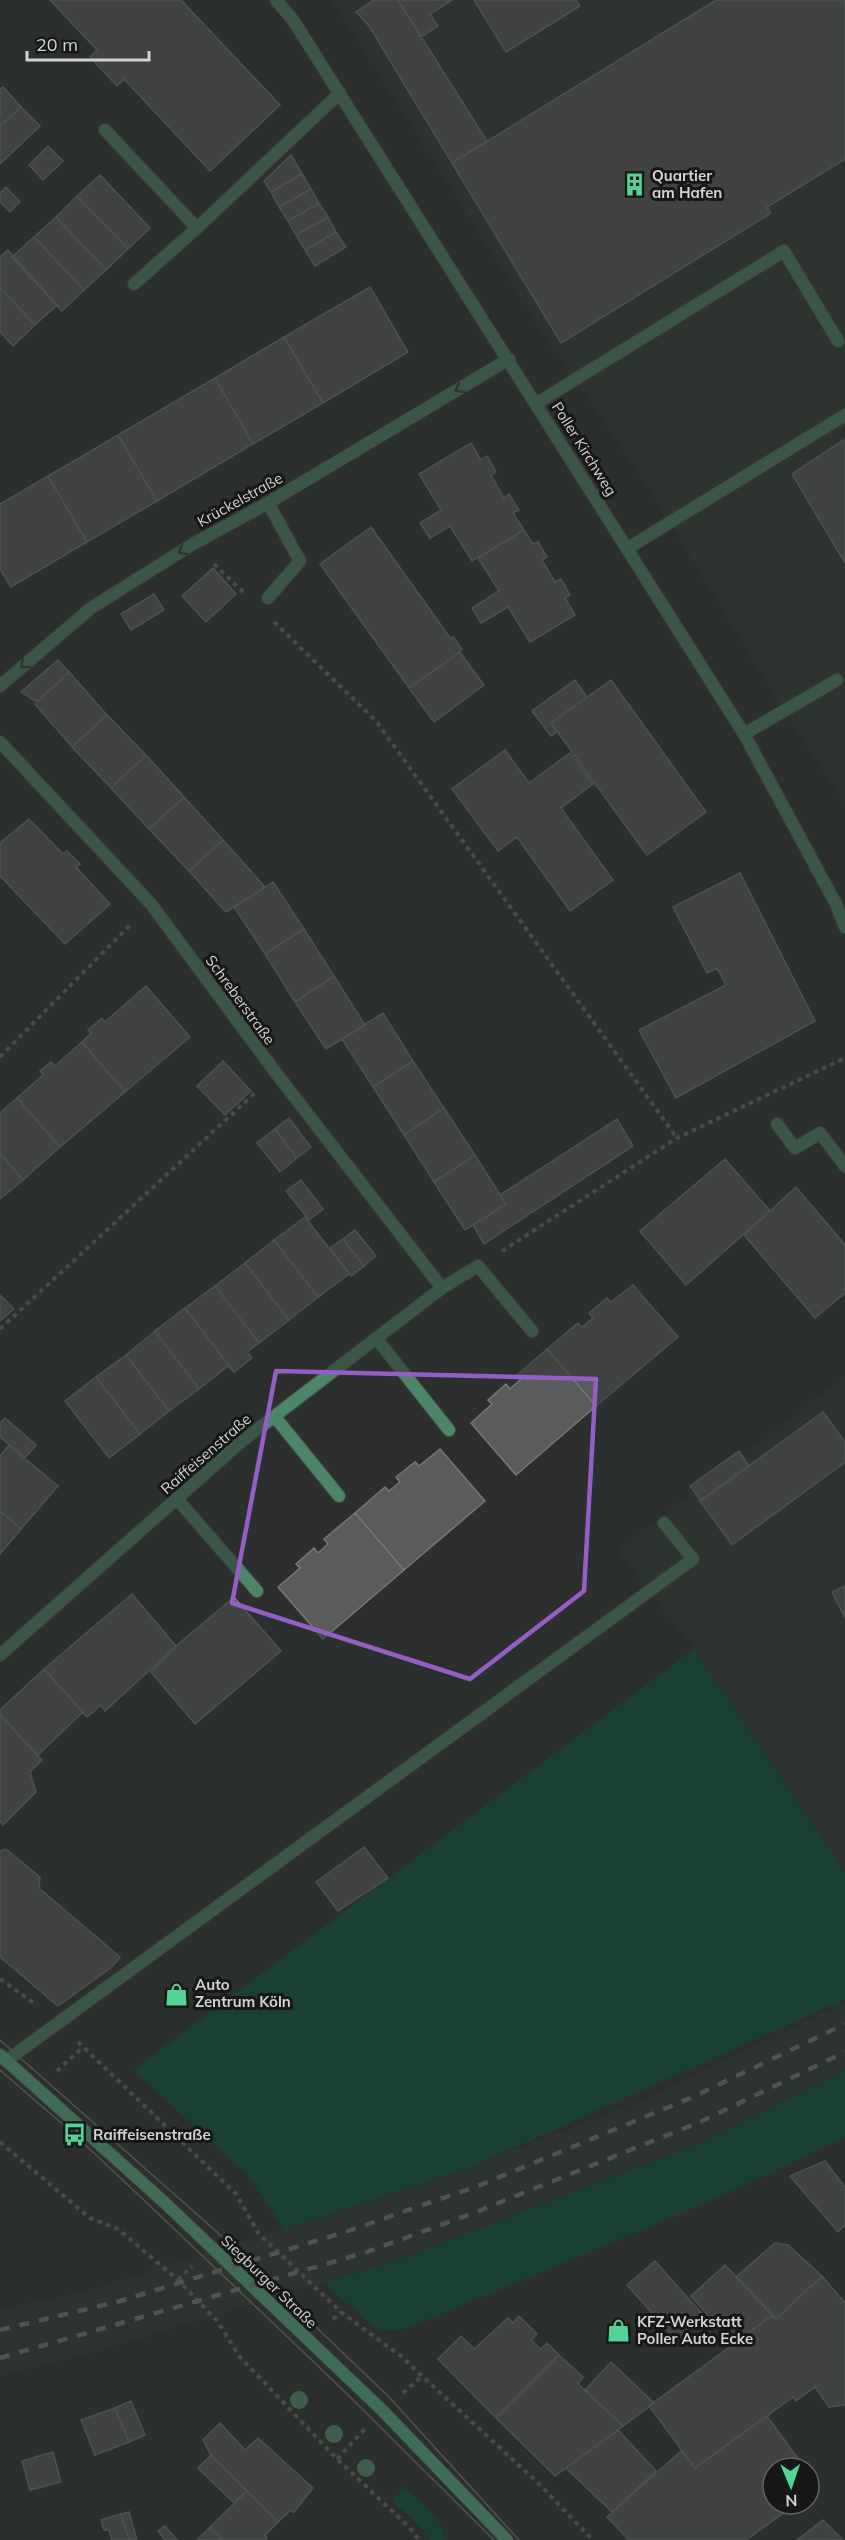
<svg xmlns="http://www.w3.org/2000/svg" width="845" height="2540" font-family="Mulish,sans-serif">
	<style>
		.built { fill: #2f3832 }
		.green { fill: #065636 }
		.building { fill: #595c5a; stroke: #747876; stroke-width: 1.5 }
		.lines { fill: none; stroke-linecap: round; stroke-linejoin: round }
		.lane-casing { stroke: #4a4d4b; stroke-width: 14 }
		.street-casing { stroke: #4a4d4b; stroke-width: 14 }
		.secondary-casing { stroke: #4a4d4b; stroke-width: 14 }
		.path { stroke: #6c6e6d; stroke-width: 4; stroke-dasharray: 4.5 4.5; stroke-linecap: butt }
		.lane { stroke: #4c8567; stroke-width: 12 }
		.street { stroke: #4c8567; stroke-width: 12 }
		.secondary { stroke: #56b686; stroke-width: 12 }
		.tram { stroke: #7c7e7d; stroke-width: 1.5 }
		.rail { stroke: #7c7e7d; stroke-width: 4.5; stroke-dasharray: 10 10; stroke-linecap: butt }
		.tree { fill: #529774 }
		.oneway { stroke: #293e32 }
		.marked { fill: none; stroke: #955ec5; stroke-width: 4.5; stroke-linejoin: round }
		.labels { text-anchor: middle; stroke-width: 6; stroke-linejoin: round; paint-order: stroke }
		.poi-label { font-size: 15px; font-weight: bold; fill: #d1d3d2; stroke: #161716; text-anchor: start }
		.street-label { font-size: 15px; fill: #d1d3d2; stroke: #161716 }
	</style>
	<rect width="100%" height="100%" fill="#2c2f2d"/>
	<path class="built" d="M 331,0 L 845,0 L 845,805 L 783,710 L 645,483 L 539,328 Z
		M 845,1376 L 845,1873 L 694,1649 L 617,1550 Z
		M 845,2002 L 845,2070 L 701,2143 L 404,2258 L 79,2357 L 0,2376 L 0,2309 L 81,2292 L 284,2229 L 471,2167 L 645,2099 Z"/>
	<path class="green" d="M 694,1649 L 845,1873 L 845,1999 L 471,2167 L 284,2229 L 251,2178 L 133,2070 Z
		M 845,2070 L 845,2137 L 711,2201 L 405,2329 L 378,2331 L 324,2283 L 404,2258 L 701,2143 Z
		M 404,2487 C 421,2503 443,2516 444,2540 L 431,2540 L 413,2519 L 392,2501 Z"/>
	<path class="building" d="M 50,0 L 181,0 L 280,105 L 210,171 L 124,79 L 117,86 L 90,57 L 97,50 Z
		M 374,0 L 398,0 L 487,141 L 452,163 L 369,26 L 356,12 Z
		M 398,0 L 452,0 L 430,14 L 438,26 L 421,37 Z
		M 474,0 L 576,0 L 580,6 L 506,52 Z
		M 716,0 L 845,0 L 845,159 L 767,207 L 771,213 L 561,343 L 452,163 Z
		M 3,87 L 21,107 L 0,126 L 0,89 Z
		M 21,107 L 40,126 L 0,164 L 0,126 Z
		M 48,146 L 63,161 L 43,180 L 29,165 Z
		M 291,155 L 302,174 L 271,192 L 264,181 Z
		M 302,174 L 311,189 L 279,207 L 271,192 Z
		M 100,175 L 150,228 L 128,249 L 77,196 Z
		M 6,187 L 20,202 L 10,212 L 0,202 L 0,193 Z
		M 311,189 L 319,203 L 288,221 L 279,207 Z
		M 77,196 L 128,249 L 106,270 L 56,217 Z
		M 319,203 L 328,217 L 296,235 L 288,221 Z
		M 56,217 L 106,270 L 84,290 L 34,237 Z
		M 328,217 L 336,232 L 305,250 L 296,235 Z
		M 336,232 L 346,247 L 315,266 L 305,250 Z
		M 34,237 L 84,290 L 62,311 L 12,257 Z
		M 8,250 L 57,305 L 35,325 L 0,288 L 0,257 Z
		M 370,287 L 408,352 L 323,403 L 284,337 Z
		M 0,288 L 35,325 L 13,346 L 0,332 Z
		M 284,337 L 323,403 L 253,444 L 215,378 Z
		M 215,378 L 253,444 L 157,501 L 118,435 Z
		M 118,435 L 157,501 L 87,542 L 48,476 Z
		M 845,439 L 845,563 L 792,474 Z
		M 471,443 L 481,460 L 487,456 L 496,472 L 491,475 L 504,498 L 509,494 L 519,510 L 513,513 L 524,530 L 472,561 L 450,526 L 430,538 L 420,523 L 441,510 L 419,474 Z
		M 48,476 L 87,542 L 11,587 L 0,569 L 0,504 Z
		M 371,527 L 451,639 L 453,637 L 462,649 L 460,652 L 409,688 L 320,564 Z
		M 524,530 L 533,544 L 538,542 L 547,557 L 542,560 L 555,582 L 561,579 L 570,595 L 565,598 L 575,615 L 530,642 L 508,607 L 481,623 L 472,608 L 499,591 L 478,558 Z
		M 213,568 L 236,594 L 206,622 L 182,596 Z
		M 154,594 L 164,610 L 131,630 L 121,614 Z
		M 460,652 L 484,685 L 434,722 L 409,688 Z
		M 58,660 L 69,672 L 37,702 L 21,692 Z
		M 69,672 L 107,715 L 72,747 L 35,704 Z
		M 575,680 L 587,697 L 551,723 L 557,732 L 551,736 L 532,711 Z
		M 611,680 L 706,812 L 647,855 L 551,723 Z
		M 107,715 L 146,755 L 111,788 L 72,747 Z
		M 505,750 L 529,783 L 570,753 L 593,784 L 561,808 L 613,880 L 570,911 L 517,837 L 498,851 L 452,789 Z
		M 146,755 L 184,797 L 149,829 L 111,788 Z
		M 184,797 L 223,840 L 189,871 L 149,829 Z
		M 29,819 L 63,854 L 67,851 L 80,864 L 76,867 L 110,904 L 65,944 L 0,876 L 0,843 Z
		M 223,840 L 265,887 L 226,912 L 189,871 Z
		M 740,873 L 815,1021 L 676,1098 L 639,1030 L 726,985 L 717,968 L 707,973 L 673,907 Z
		M 273,882 L 304,929 L 265,954 L 234,907 Z
		M 304,929 L 334,976 L 295,1002 L 265,954 Z
		M 334,976 L 365,1025 L 326,1049 L 295,1002 Z
		M 146,986 L 190,1037 L 125,1092 L 82,1042 L 91,1033 L 88,1030 L 102,1018 L 105,1022 Z
		M 383,1013 L 413,1061 L 373,1087 L 342,1039 Z
		M 82,1042 L 125,1092 L 60,1147 L 17,1098 L 43,1075 L 40,1071 L 51,1062 L 55,1066 Z
		M 223,1061 L 251,1091 L 225,1115 L 197,1086 Z
		M 413,1061 L 444,1108 L 404,1135 L 373,1087 Z
		M 17,1098 L 60,1147 L 23,1180 L 0,1153 L 0,1113 Z
		M 444,1108 L 475,1155 L 434,1182 L 404,1135 Z
		M 289,1118 L 311,1147 L 297,1158 L 275,1129 Z
		M 617,1119 L 633,1146 L 484,1244 L 473,1225 L 506,1204 L 500,1195 Z
		M 275,1129 L 297,1158 L 280,1172 L 257,1143 Z
		M 0,1153 L 23,1180 L 0,1199 Z
		M 475,1155 L 506,1204 L 465,1230 L 434,1182 Z
		M 725,1159 L 770,1211 L 686,1285 L 640,1231 Z
		M 301,1180 L 323,1209 L 309,1220 L 286,1191 Z
		M 796,1187 L 845,1245 L 845,1293 L 815,1318 L 744,1235 Z
		M 305,1217 L 349,1274 L 318,1297 L 274,1240 Z
		M 355,1230 L 376,1256 L 364,1266 L 343,1239 Z
		M 343,1239 L 364,1266 L 351,1276 L 330,1248 Z
		M 274,1240 L 318,1297 L 289,1320 L 245,1263 Z
		M 245,1263 L 289,1320 L 259,1343 L 215,1286 Z
		M 633,1285 L 678,1337 L 596,1406 L 547,1349 L 578,1323 L 582,1327 L 593,1318 L 589,1313 L 607,1298 L 611,1302 Z
		M 215,1286 L 259,1343 L 247,1352 L 252,1358 L 234,1372 L 185,1308 Z
		M 0,1295 L 14,1309 L 0,1321 Z
		M 185,1308 L 234,1372 L 228,1366 L 199,1389 L 155,1331 Z
		M 155,1331 L 199,1389 L 169,1411 L 126,1355 Z
		M 547,1349 L 596,1406 L 516,1475 L 471,1423 L 492,1404 L 488,1400 L 506,1384 L 510,1389 L 521,1379 L 517,1375 Z
		M 126,1355 L 169,1411 L 140,1434 L 96,1377 Z
		M 96,1377 L 140,1434 L 109,1458 L 65,1401 Z
		M 823,1412 L 845,1442 L 845,1462 L 732,1545 L 700,1501 Z
		M 5,1418 L 36,1445 L 25,1458 L 0,1437 L 0,1423 Z
		M 9,1445 L 58,1486 L 21,1529 L 0,1511 L 0,1456 Z
		M 440,1449 L 485,1501 L 404,1570 L 355,1513 L 385,1487 L 389,1491 L 400,1482 L 396,1477 L 415,1462 L 419,1466 Z
		M 739,1451 L 749,1466 L 701,1501 L 690,1486 Z
		M 0,1511 L 21,1529 L 0,1554 Z
		M 355,1513 L 404,1570 L 323,1639 L 278,1587 L 300,1568 L 296,1564 L 314,1548 L 318,1553 L 328,1544 L 324,1539 Z
		M 845,1586 L 845,1618 L 832,1592 Z
		M 132,1594 L 176,1646 L 105,1711 L 101,1705 L 87,1717 L 44,1669 Z
		M 234,1597 L 281,1651 L 195,1724 L 151,1672 L 176,1646 Z
		M 44,1669 L 83,1712 L 38,1755 L 0,1715 L 0,1710 Z
		M 0,1715 L 42,1760 L 30,1772 L 36,1792 L 3,1825 L 0,1821 Z
		M 364,1847 L 388,1878 L 338,1911 L 316,1882 Z
		M 6,1849 L 40,1877 L 39,1888 L 120,1957 L 112,1967 L 58,2006 L 0,1957 L 0,1851 Z
		M 825,2161 L 845,2187 L 845,2225 L 838,2232 L 790,2176 Z
		M 775,2243 L 788,2245 L 822,2276 L 776,2319 L 736,2277 Z
		M 655,2261 L 704,2316 L 676,2340 L 627,2285 Z
		M 725,2265 L 773,2315 L 733,2344 L 691,2296 Z
		M 822,2276 L 845,2303 L 845,2405 L 829,2407 L 815,2387 L 796,2401 L 793,2397 L 695,2468 L 649,2406 L 773,2315 L 776,2319 Z
		M 519,2316 L 537,2334 L 531,2340 L 541,2349 L 547,2343 L 559,2355 L 496,2418 L 438,2359 L 461,2336 L 474,2349 L 508,2318 L 513,2323 Z
		M 559,2355 L 583,2377 L 578,2384 L 623,2426 L 555,2476 L 496,2418 Z
		M 611,2362 L 654,2403 L 623,2426 L 585,2390 Z
		M 131,2401 L 145,2435 L 129,2442 L 115,2408 Z
		M 115,2408 L 129,2442 L 95,2455 L 81,2420 Z
		M 767,2416 L 805,2468 L 773,2468 L 773,2504 L 796,2504 L 746,2540 L 629,2540 L 607,2517 L 681,2451 L 695,2468 Z
		M 220,2423 L 245,2450 L 258,2438 L 313,2488 L 294,2512 L 290,2511 L 278,2522 L 211,2455 L 203,2440 Z
		M 618,2430 L 656,2471 L 612,2512 L 566,2468 Z
		M 53,2452 L 61,2482 L 30,2490 L 22,2461 Z
		M 211,2455 L 247,2491 L 234,2503 L 198,2468 Z
		M 809,2474 L 819,2487 L 809,2494 Z
		M 247,2491 L 278,2522 L 265,2535 L 267,2538 L 265,2540 L 223,2540 L 210,2527 Z
		M 129,2512 L 137,2540 L 129,2540 L 121,2514 Z
		M 121,2514 L 129,2540 L 112,2540 L 109,2530 L 104,2530 L 101,2520 Z
		M 823,2520 L 843,2540 L 797,2540 Z
		M 165,2526 L 177,2540 L 165,2540 L 158,2531 Z
		M 210,2527 L 223,2540 L 197,2540 Z"/>
	<g class="lines">
		<defs>
			<path id="lane" d="M 105,130 L 197,228
				M 134,284 L 197,228 L 340,93
				M 537,403 L 784,251 L 838,341
				M 628,548 L 845,415
				M 268,598 L 300,561 L 268,503
				M 744,734 L 837,680
				M 777,1124 L 795,1148 L 820,1133 L 845,1166
				M 442,1288 L 478,1266 L 532,1331
				M 376,1338 L 449,1430
				M 275,1417 L 339,1496
				M 177,1499 L 257,1591
				M 6,2061 L 693,1559 L 664,1523"/>
			<path id="street" d="M 276,0 L 293,20 L 744,734 L 836,904 L 845,927
				M 0,686 L 91,608 L 193,544 L 268,503 L 509,359
				M 0,742 L 151,904 L 276,1073 L 442,1288 L 242,1441 L 0,1655"/>
			<path id="secondary" d="M 0,2055 L 164,2202 L 383,2411 L 507,2540"/>
		</defs>
		<use href="#lane" class="lane-casing"/>
		<use href="#street" class="street-casing"/>
		<use href="#secondary" class="secondary-casing"/>
		<path class="path" d="M 214,564 L 243,592
			M 274,622 L 376,721 L 677,1138
			M 0,1057 L 132,923
			M 502,1251 L 677,1138 L 845,1058
			M 0,1329 L 257,1091
			M 0,1979 L 37,2005
			M 78,2042 L 236,2194 L 259,2234 L 341,2312 L 402,2357 L 422,2376 L 537,2482 L 593,2540
			M 57,2071 L 83,2047
			M 0,2142 L 90,2218 L 118,2229 L 178,2280 L 218,2322 L 239,2356 L 337,2459 L 409,2527 L 419,2540
			M 178,2280 L 192,2266
			M 333,2319 L 341,2312
			M 403,2393 L 422,2376
			M 337,2459 L 365,2429"/>
		<use href="#lane" class="lane"/>
		<use href="#street" class="street"/>
		<use href="#secondary" class="secondary"/>
		<path class="tram" d="M 0,2040 L 217,2232 L 389,2397 L 519,2540
			M 0,2070 L 75,2135 L 167,2222 L 342,2389 L 494,2540"/>
		<path class="rail" d="M 0,2330 L 120,2301 L 342,2233 L 478,2186 L 693,2097 L 845,2024
			M 0,2358 L 364,2253 L 476,2212 L 700,2122 L 845,2052"/>
	</g>
	<g class="tree">
		<circle cx="299" cy="2400" r="9"/>
		<circle cx="334" cy="2434" r="9"/>
		<circle cx="366" cy="2468" r="9"/>
	</g>
	<defs><path id="oneway-chevron" d="M-2-3.5L2.5 0L-2 3.5" fill="none" stroke-width="1.6" stroke-linecap="round" stroke-linejoin="round" transform="scale(1.5)"/></defs>
	<g class="oneway">
		<use href="#oneway-chevron" transform="translate(459 389) rotate(149)"/>
		<use href="#oneway-chevron" transform="translate(182 551) rotate(148)"/>
		<use href="#oneway-chevron" transform="translate(24 665) rotate(139)"/>
	</g>
	<path d="M0 0H845V2540H0ZM 276,1371 L 596,1379 L 584,1591 L 470,1679 L 232,1603 Z" fill="#2c2f2d" fill-opacity=".55" fill-rule="evenodd"/>
	<path class="marked" d="M 276,1371 L 596,1379 L 584,1591 L 470,1679 L 232,1603 Z"/>
	<defs>
		<symbol id="building-bare" viewBox="-9 -9 18 18"><path d="M-4-6H4V6H1V3H-1V6H-4ZM-2.5-4.3h1.7v1.8h-1.7ZM.8-4.3h1.7v1.8H.8ZM-2.5-1h1.7V.8h-1.7ZM.8-1h1.7V.8H.8Z" fill="#54d396" stroke="#161716" stroke-width="2.5" paint-order="stroke"/></symbol>
		<symbol id="shop-bare" viewBox="-9 -9 18 18"><path d="M-5-2.5h2.3a2.7 3.5 0 0 1 5.4 0H5L5.5 6h-11ZM-1.5-2.5h3a1.5 2.3 0 0 0-3 0Z" fill="#54d396" stroke="#161716" stroke-width="2.5" paint-order="stroke"/></symbol>
		<symbol id="bus-bare" viewBox="-9 -9 18 18"><path d="M-5-6H5V4H4V6H2V4H-2V6H-4V4H-5ZM-3.5-4V0h7V-4ZM-3.5 1.2v1.5H-2V1.2ZM2 1.2v1.5H3.5V1.2Z" fill="#54d396" stroke="#161716" stroke-width="2.5" paint-order="stroke"/></symbol>
	</defs>
	<g fill-rule="evenodd">
		<use href="#building-bare" x="618" y="168" width="33" height="33"/>
		<use href="#shop-bare" x="160" y="1978" width="33" height="33"/>
		<use href="#bus-bare" x="58" y="2118" width="33" height="33"/>
		<use href="#shop-bare" x="602" y="2314" width="33" height="33"/>
	</g>
	<g class="labels">
		<g class="poi-label">
			<text x="652" y="181">Quartier<tspan x="652" dy="17">am Hafen</tspan></text>
			<text x="195" y="1990">Auto<tspan x="195" dy="17">Zentrum Köln</tspan></text>
			<text x="93" y="2140">Raiffeisenstraße</text>
			<text x="637" y="2327">KFZ-Werkstatt<tspan x="637" dy="17">Poller Auto Ecke</tspan></text>
		</g>
		<g class="street-label">
			<text transform="translate(584 449) rotate(58)" y="5">Poller Kirchweg</text>
			<text transform="translate(240 500) rotate(-29)" y="5">Krückelstraße</text>
			<text transform="translate(240 1000) rotate(54)" y="5">Schreberstraße</text>
			<text transform="translate(206 1454) rotate(-41)" y="5">Raiffeisenstraße</text>
			<text transform="translate(269 2282) rotate(44)" y="5">Siegburger Straße</text>
		</g>
	</g>
	<g transform="translate(791 2486) rotate(178)"><circle r="28" fill="#161716" stroke="#616261" stroke-width="1.5"/>
	<path d="M0-4.5L10 22L0 15L-10 22Z" fill="#54d396"/>
	<text y="-9" font-size="16" font-weight="bold" text-anchor="middle" fill="#d1d3d2">N</text>
	</g>
	<path d="M27 51v9h122v-9" fill="none" stroke="#d1d3d2" stroke-width="3"/>
	<text x="36" y="51" font-size="18" fill="#d1d3d2" stroke="#161716" stroke-width="4.5" paint-order="stroke">20 m</text>
</svg>
